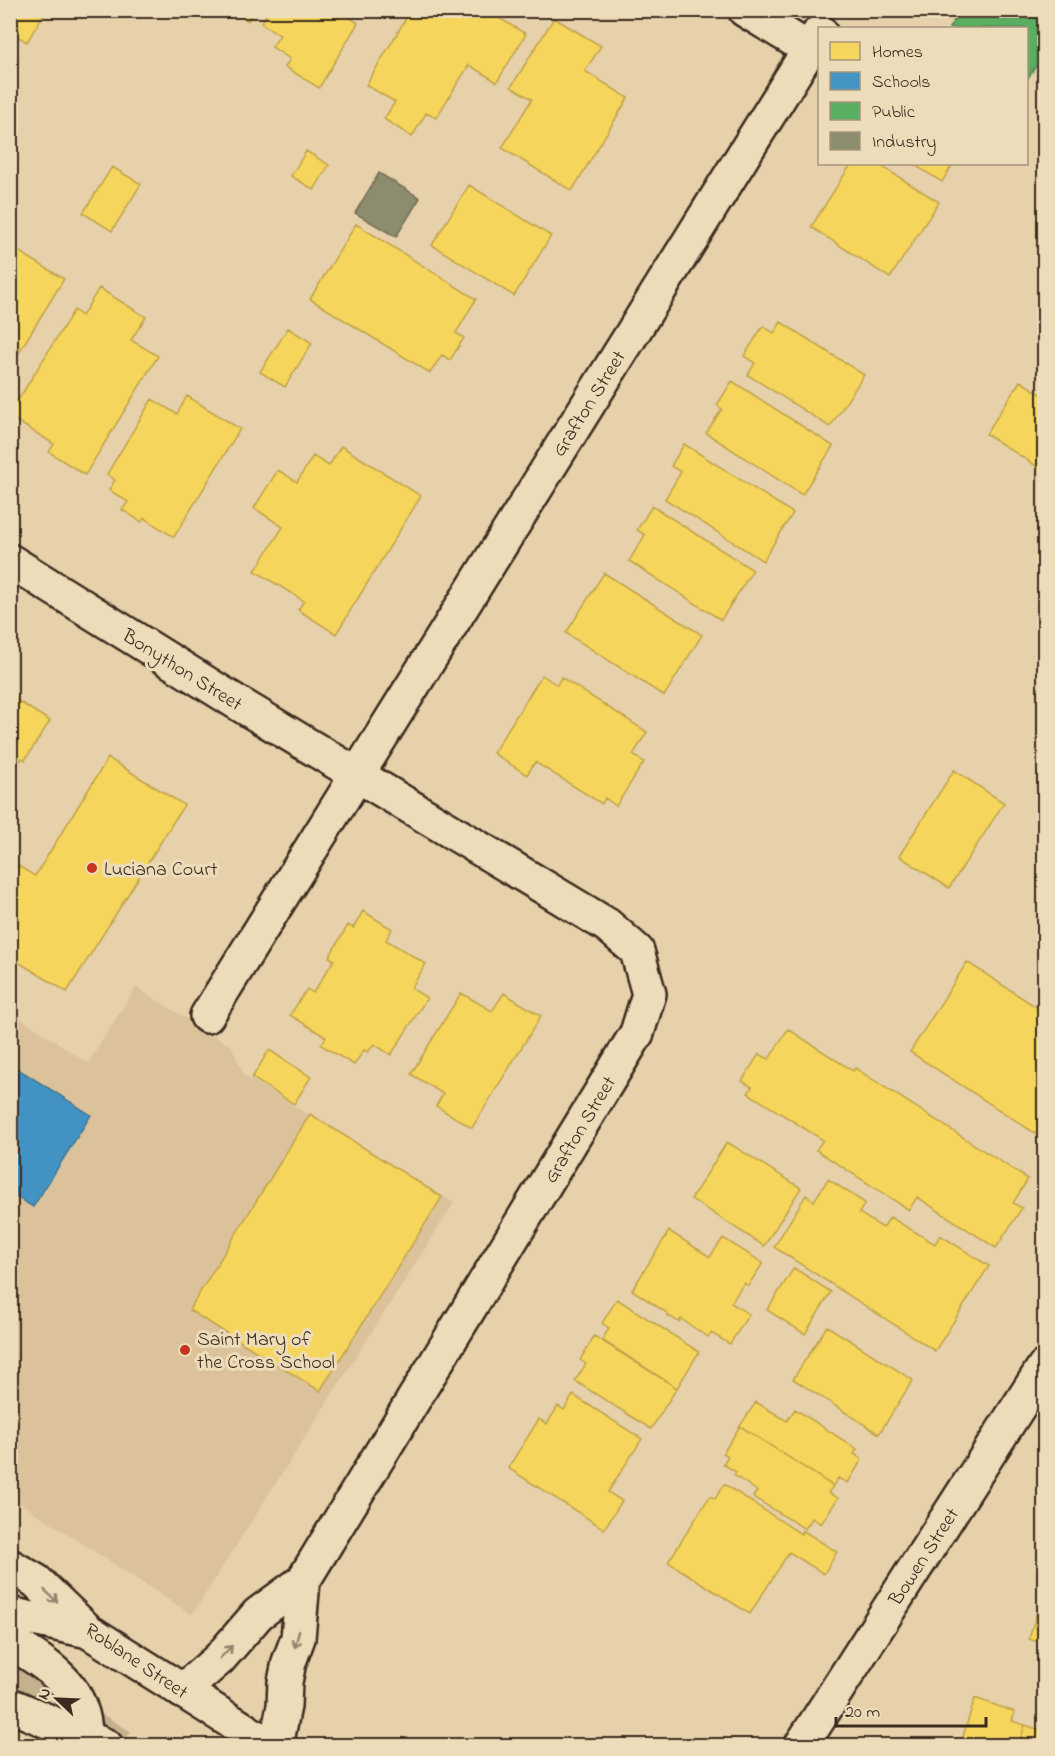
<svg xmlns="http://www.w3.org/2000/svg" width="1055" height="1756" font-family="'Indie Flower',sans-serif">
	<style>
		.built { fill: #dbc29b }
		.homes { fill: #f6d55c; stroke: #bea249; stroke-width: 1.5 }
		.schools { fill: #4393c3; stroke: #417492; stroke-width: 1.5 }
		.public { fill: #5aae61; stroke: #51864d; stroke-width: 1.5 }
		.industry { fill: #8c8c6e; stroke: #746f56; stroke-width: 1.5 }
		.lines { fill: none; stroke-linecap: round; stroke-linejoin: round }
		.highway-tunnel { stroke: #c5b08f; stroke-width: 33; stroke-dasharray: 33 16; stroke-linecap: butt }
		.street-casing { stroke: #3b2a1e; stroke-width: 38 }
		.secondary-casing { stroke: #3b2a1e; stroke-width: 38 }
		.highway-casing { stroke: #3b2a1e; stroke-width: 38 }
		.street { stroke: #eddcb9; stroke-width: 33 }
		.secondary { stroke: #eddcb9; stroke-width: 33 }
		.highway { stroke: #eddcb9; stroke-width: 33 }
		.oneway { stroke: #94836c }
		.poi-dot { fill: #c8321e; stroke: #eddcb9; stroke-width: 2 }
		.labels { text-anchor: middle; stroke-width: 6; stroke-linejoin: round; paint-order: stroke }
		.street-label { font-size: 20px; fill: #3b2a1e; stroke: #eddcb9 }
		.poi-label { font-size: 20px; fill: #3b2a1e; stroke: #eddcb9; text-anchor: start }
	</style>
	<rect width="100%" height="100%" fill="#e7d1ab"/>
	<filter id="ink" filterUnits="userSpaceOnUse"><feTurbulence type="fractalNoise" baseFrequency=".0167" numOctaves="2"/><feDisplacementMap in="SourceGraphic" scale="12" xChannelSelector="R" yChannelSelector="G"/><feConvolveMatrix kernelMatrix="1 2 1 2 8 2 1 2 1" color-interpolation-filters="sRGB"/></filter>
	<g filter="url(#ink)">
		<path class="built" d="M 136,987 L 231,1046 L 245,1076 L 454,1203 L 192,1615 L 11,1497 L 10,1011 L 88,1063 Z"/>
		<path class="homes" d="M 10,10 L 46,10 L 27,42 L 10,32 Z
			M 231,10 L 254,10 L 248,21 Z
			M 269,10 L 338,10 L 358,23 L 319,88 L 285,67 L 290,59 L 272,47 L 280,35 L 261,23 Z
			M 411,10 L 499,10 L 502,13 L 499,18 L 526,34 L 497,82 L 469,65 L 436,118 L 426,113 L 412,137 L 384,119 L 395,102 L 366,85 Z
			M 554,18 L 601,46 L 585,71 L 628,98 L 572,191 L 502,148 L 532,99 L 511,87 Z
			M 306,151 L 329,165 L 314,190 L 291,176 Z
			M 851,164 L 878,164 L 939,202 L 890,278 L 811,227 Z
			M 913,164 L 953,164 L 942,182 Z
			M 112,167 L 141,184 L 112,231 L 83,213 Z
			M 469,185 L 551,236 L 514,296 L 432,245 Z
			M 356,224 L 476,299 L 456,333 L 464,338 L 450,360 L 442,355 L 430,373 L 310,299 Z
			M 10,246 L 64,279 L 10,367 Z
			M 99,288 L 146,317 L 131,340 L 158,356 L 85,475 L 49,452 L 54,444 L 10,417 L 10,413 L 74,310 L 82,316 Z
			M 781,322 L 864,375 L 830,427 L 748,375 L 755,363 L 744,356 L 763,326 L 774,333 Z
			M 288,328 L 312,343 L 285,387 L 260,372 Z
			M 732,381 L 833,446 L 802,495 L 706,433 L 722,409 L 717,405 Z
			M 1020,381 L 1044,396 L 1044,471 L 986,434 Z
			M 187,396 L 240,429 L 174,537 L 144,518 L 142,522 L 122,510 L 128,502 L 109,490 L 115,480 L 107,474 L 152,399 L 177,414 Z
			M 684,444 L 793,513 L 763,561 L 665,499 L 681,472 L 671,466 Z
			M 341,446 L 421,496 L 336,634 L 298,610 L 304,601 L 255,571 L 283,527 L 254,508 L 278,470 L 297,482 L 313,456 L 329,466 Z
			M 652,506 L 753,570 L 721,620 L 629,561 L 645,535 L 637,530 Z
			M 604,573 L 702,635 L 664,696 L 566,633 Z
			M 542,675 L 557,685 L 561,677 L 647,732 L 633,755 L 644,762 L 616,806 L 605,798 L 602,804 L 535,762 L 527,775 L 493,753 Z
			M 10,696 L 50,721 L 25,760 L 22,758 L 10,776 Z
			M 108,758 L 184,805 L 67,992 L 10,957 L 10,861 L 35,876 Z
			M 954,770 L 1004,803 L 949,888 L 899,856 Z
			M 363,911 L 392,929 L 386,940 L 426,964 L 411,988 L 427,998 L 391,1055 L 374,1044 L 368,1052 L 364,1050 L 354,1065 L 321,1045 L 326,1037 L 290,1015 L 307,989 L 313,993 L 334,960 L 329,957 L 348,925 L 353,928 Z
			M 967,962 L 1044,1012 L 1044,1139 L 910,1052 Z
			M 461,993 L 492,1011 L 504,993 L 541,1016 L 472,1128 L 436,1106 L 443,1094 L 411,1074 Z
			M 788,1029 L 853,1071 L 855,1068 L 1028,1179 L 1013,1203 L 1022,1208 L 996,1248 L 917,1197 L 909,1210 L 816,1150 L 823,1140 L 748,1093 L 752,1087 L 742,1081 L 759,1054 L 769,1059 Z
			M 269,1050 L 311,1077 L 294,1104 L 252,1078 Z
			M 310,1114 L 442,1197 L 320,1391 L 189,1310 Z
			M 727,1142 L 801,1188 L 764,1246 L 691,1199 Z
			M 828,1179 L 865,1203 L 859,1213 L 883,1228 L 890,1217 L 935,1244 L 940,1235 L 989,1266 L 935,1351 L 774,1247 L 806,1195 L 814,1201 Z
			M 669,1231 L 710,1257 L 723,1238 L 763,1263 L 748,1286 L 744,1283 L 731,1303 L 749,1314 L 730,1344 L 711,1333 L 708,1337 L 681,1319 L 679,1322 L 667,1315 L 667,1313 L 632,1290 Z
			M 794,1268 L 831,1292 L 805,1334 L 767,1310 Z
			M 617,1299 L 699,1352 L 677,1388 L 602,1340 L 609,1328 L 602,1323 Z
			M 827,1326 L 913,1380 L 879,1434 L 793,1379 Z
			M 594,1336 L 677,1388 L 651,1429 L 575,1381 L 586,1364 L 580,1360 Z
			M 573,1395 L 642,1439 L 608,1492 L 622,1501 L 604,1529 L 508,1468 L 539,1419 L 547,1424 L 558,1406 L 564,1410 Z
			M 756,1402 L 787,1421 L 795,1409 L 857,1449 L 854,1454 L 862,1459 L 848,1483 L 838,1478 L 833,1486 L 740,1426 Z
			M 740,1426 L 833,1486 L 828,1493 L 838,1498 L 821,1524 L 812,1518 L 805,1529 L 753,1497 L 757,1491 L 734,1475 L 736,1472 L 723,1464 L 728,1456 L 723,1453 Z
			M 724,1484 L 801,1534 L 802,1530 L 837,1552 L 824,1574 L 789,1552 L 750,1614 L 668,1562 L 710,1496 L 715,1499 Z
			M 1044,1588 L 1044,1644 L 1029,1639 Z
			M 975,1698 L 1015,1712 L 1012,1721 L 1025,1725 L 1018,1746 L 960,1746 Z
			M 1025,1725 L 1043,1731 L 1044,1728 L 1044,1746 L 1018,1746 Z"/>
		<path class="schools" d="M 10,1064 L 91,1115 L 33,1207 L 10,1193 Z"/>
		<path class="public" d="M 961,10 L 1044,10 L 1044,54 L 1026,81 L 1026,28 L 949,28 Z"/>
		<path class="industry" d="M 379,173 L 420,198 L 396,237 L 355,213 Z"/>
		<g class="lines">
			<path class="highway-tunnel" d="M 10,1678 L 123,1746"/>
			<defs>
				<path id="street" d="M 745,10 L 809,49
					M 10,561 L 241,705 L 607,925 L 637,951 L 649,994 L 637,1033 L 303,1581 L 258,1614 L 219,1659 L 182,1691
					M 207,1016 L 820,32
					M 276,1746 L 284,1706 L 285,1682 L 289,1662 L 298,1638 L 303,1581
					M 801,1746 L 1044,1367"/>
				<path id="secondary" d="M 10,1642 C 52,1667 89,1690 85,1746"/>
				<path id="highway" d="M 10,1566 L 36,1581 L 88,1631 L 270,1746
					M 10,1614 L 88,1631
					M 10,1705 L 106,1746"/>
			</defs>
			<use href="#street" class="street-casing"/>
			<use href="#secondary" class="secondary-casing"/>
			<use href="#highway" class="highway-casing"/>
			<use href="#street" class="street"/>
			<use href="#secondary" class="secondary"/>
			<use href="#highway" class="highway"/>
		</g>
		<defs><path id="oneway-shaft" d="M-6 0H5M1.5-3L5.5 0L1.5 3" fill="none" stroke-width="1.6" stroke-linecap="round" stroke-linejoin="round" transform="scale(1.5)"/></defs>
		<g class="oneway">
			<use href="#oneway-shaft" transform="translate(51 1596) rotate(43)"/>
			<use href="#oneway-shaft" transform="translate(297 1639) rotate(104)"/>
			<use href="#oneway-shaft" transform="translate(226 1652) rotate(-46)"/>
		</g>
	</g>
	<g class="poi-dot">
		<circle cx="92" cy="868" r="6"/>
		<circle cx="185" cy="1350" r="6"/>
	</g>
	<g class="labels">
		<g class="street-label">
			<text transform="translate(588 403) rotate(-58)" y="7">Grafton Street</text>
			<text transform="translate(183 669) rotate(32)" y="7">Bonython Street</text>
			<text transform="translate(579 1129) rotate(-59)" y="7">Grafton Street</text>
			<text transform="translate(923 1556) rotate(-57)" y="7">Bowen Street</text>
			<text transform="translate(137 1660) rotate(34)" y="7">Roblane Street</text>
		</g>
		<g class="poi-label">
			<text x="104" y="875">Luciana Court</text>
			<text x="197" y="1345">Saint Mary of<tspan x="197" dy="23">the Cross School</tspan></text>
		</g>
	</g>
	<rect width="1055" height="1756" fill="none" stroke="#eddcb9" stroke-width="36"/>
	<rect x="18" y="18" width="1019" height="1720" fill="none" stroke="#3b2a1e" stroke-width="2" filter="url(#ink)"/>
	<rect x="818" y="27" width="210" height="138" fill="#eddcb9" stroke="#a6957b" stroke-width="1.5"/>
	<rect x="830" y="42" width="30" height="18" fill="#f6d55c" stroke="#a6957b" stroke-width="1.5"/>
	<text x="872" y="57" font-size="18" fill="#3b2a1e">Homes</text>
	<rect x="830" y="72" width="30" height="18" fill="#4393c3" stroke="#a6957b" stroke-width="1.5"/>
	<text x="872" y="87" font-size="18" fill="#3b2a1e">Schools</text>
	<rect x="830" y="102" width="30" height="18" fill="#5aae61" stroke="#a6957b" stroke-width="1.5"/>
	<text x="872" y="117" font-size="18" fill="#3b2a1e">Public</text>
	<rect x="830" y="132" width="30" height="18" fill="#8c8c6e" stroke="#a6957b" stroke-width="1.5"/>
	<text x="872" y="147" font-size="18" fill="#3b2a1e">Industry</text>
	<g transform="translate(57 1699) rotate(293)" stroke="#eddcb9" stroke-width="4.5" paint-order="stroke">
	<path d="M0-4.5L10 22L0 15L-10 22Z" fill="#3b2a1e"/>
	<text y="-9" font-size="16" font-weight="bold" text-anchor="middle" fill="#3b2a1e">N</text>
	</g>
	<path d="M836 1717v9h150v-9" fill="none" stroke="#3b2a1e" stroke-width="3"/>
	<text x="845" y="1717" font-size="18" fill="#3b2a1e" stroke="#eddcb9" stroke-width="4.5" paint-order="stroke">20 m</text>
</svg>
